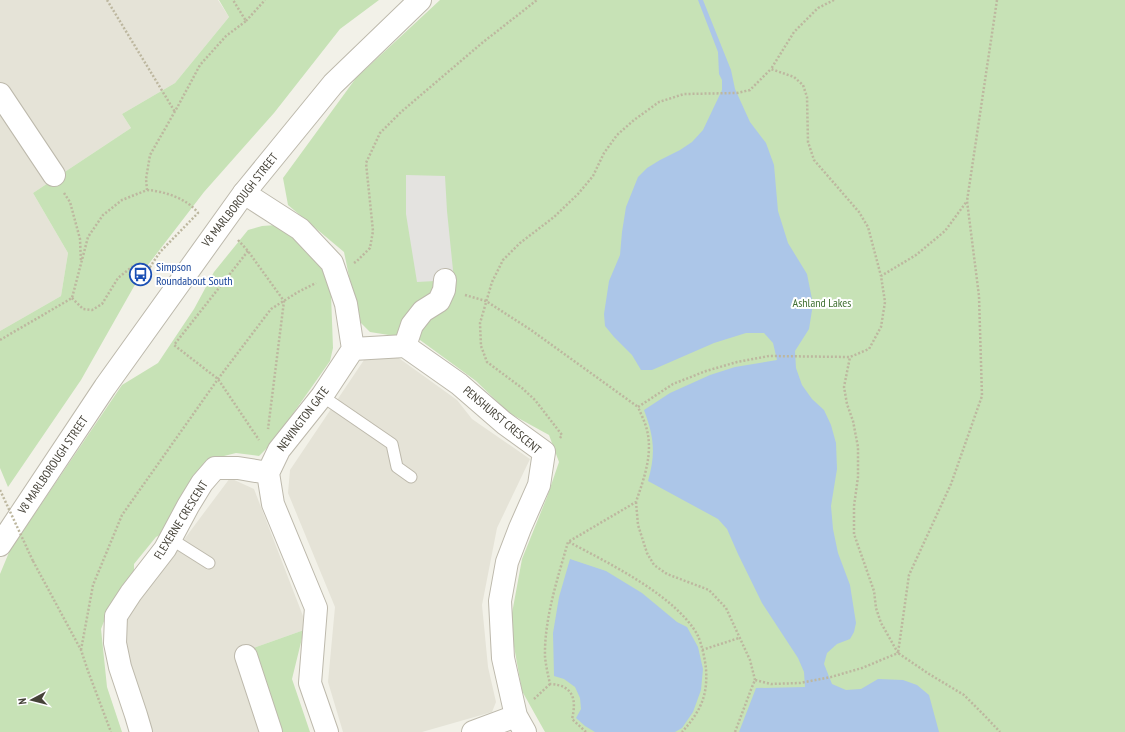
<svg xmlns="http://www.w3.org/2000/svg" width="1125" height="732" font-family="'PT Sans Narrow',sans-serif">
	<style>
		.residential { fill: #e5e3d7 }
		.green { fill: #c7e2b6 }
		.parking { fill: #e4e3e0 }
		.water { fill: #acc6e8 }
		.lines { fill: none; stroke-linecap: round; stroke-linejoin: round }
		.service-casing { stroke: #bdb9ac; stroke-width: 13 }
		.minor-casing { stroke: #bdb9ac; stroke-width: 24 }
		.tertiary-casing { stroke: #bdb9ac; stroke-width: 24 }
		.path { stroke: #bdb79f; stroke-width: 2.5; stroke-dasharray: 2 2; stroke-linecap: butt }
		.service { stroke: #fff; stroke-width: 11 }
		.minor { stroke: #fff; stroke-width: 22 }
		.tertiary { stroke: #fff; stroke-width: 22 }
		.path-bridge { stroke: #bdb79f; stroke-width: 2.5; stroke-dasharray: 2 2; stroke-linecap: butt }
		.labels { text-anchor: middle; stroke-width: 4; stroke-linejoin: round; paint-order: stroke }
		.street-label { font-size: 12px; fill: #454238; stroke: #fff }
		.transit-label { font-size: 12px; fill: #164399; stroke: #fff; text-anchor: start }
		.park-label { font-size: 12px; fill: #407032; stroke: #fff }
	</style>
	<rect width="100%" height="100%" fill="#f2f1e8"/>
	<path class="residential" d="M 0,0 L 218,0 L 229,17 L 175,83 L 122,114 L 131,128 L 33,193 L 68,253 L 61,296 L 0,331 Z
		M 396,356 L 457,400 L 472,419 L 530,459 L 497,528 L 482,605 L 488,667 L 496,702 L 492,712 L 422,732 L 343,732 L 328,682 L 335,607 L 288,493 L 290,470 L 366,357 Z
		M 230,478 L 254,489 L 303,616 L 304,630 L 248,650 L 266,732 L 150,732 L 122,641 L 126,617 Z"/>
	<path class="green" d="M 219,0 L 379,0 L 340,29 L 274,113 L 204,192 L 141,274 L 81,380 L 8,487 L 0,468 L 0,331 L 61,296 L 68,253 L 33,193 L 131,128 L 122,114 L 175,83 L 229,17 Z
		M 440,0 L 1125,0 L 1125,732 L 545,732 L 522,691 L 510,624 L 522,559 L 547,497 L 559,462 L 549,435 L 509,413 L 476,381 L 420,340 L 370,332 L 358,320 L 344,252 L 288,205 L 283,178 L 356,78 Z
		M 276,225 L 293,236 L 327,269 L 331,294 L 333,348 L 330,361 L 273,442 L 259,456 L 236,453 L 216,458 L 204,463 L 187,492 L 168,531 L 156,537 L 134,564 L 134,580 L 110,606 L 101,629 L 107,687 L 122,732 L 0,732 L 0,574 L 10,550 L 122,385 L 158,363 L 194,309 L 214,272 L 248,230 L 262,226 Z
		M 304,630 L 292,679 L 310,732 L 274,732 L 248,650 Z"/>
	<path class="parking" d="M 406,175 L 445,176 L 447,211 L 454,280 L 417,282 L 406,214 Z"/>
	<path class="water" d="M 698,0 L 703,0 L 731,70 L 735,89 L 750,122 L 766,143 L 774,165 L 778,211 L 788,243 L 807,274 L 813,304 L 809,329 L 795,351 L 796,368 L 802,385 L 812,399 L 824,410 L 831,425 L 836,443 L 837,469 L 831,506 L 833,529 L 838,553 L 850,585 L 856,623 L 854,632 L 850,639 L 837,644 L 827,653 L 824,664 L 832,684 L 846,690 L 861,689 L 878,679 L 903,680 L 917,685 L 929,695 L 939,732 L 739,732 L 756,688 L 805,687 L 804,672 L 798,658 L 762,603 L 738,554 L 727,529 L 718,519 L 648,481 C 656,453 654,437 644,410 L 670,393 L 710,375 L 735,367 L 777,360 L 773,343 L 764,333 L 746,333 L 714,343 L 652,370 L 641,370 L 632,355 L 614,337 L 605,326 L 604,314 L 609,281 L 620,255 L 622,232 L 626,207 L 638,177 L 647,168 L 660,160 L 680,150 L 692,142 L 703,130 L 722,90 L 722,80 L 719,74 L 718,52 Z
		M 570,559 L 606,571 L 642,593 L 677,622 L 687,627 L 698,647 L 703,669 L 701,690 L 693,712 L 682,728 L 675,732 L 595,732 L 585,726 L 576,718 L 581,709 L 580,698 L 575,687 L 564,679 L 554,676 L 553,633 L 559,597 Z"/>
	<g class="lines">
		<defs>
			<path id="service" d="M 322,396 L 392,444 L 397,467 L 411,477
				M 171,539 L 209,563"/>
			<path id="minor" d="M 0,94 L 54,175
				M 244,193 L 300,229 L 332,263 L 346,304 L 353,349 L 322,396 L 279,450 L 268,473 L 273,504 L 316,608 L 310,683 L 327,732
				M 405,346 L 412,325 L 423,311 L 439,301 L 444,290 L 445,280
				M 353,349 L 405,346 L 459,384 L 504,423 L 544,452 L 539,485 L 520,528 L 507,562 L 500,601 L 503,658 L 516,716 L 525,732
				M 246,656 L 271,732
				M 141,732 L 136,715 L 120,667 L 115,643 L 116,616 L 131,593 L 165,549 L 188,506 L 202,483 L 215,468 L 238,468 L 268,473
				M 473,732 L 516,716"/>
			<path id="tertiary" d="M 0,545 L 105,387 L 244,193 L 333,84 L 420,0"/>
		</defs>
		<use href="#service" class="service-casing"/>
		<use href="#minor" class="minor-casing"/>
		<use href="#tertiary" class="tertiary-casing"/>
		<path class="path" d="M 107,0 L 175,112
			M 834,0 L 818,8 L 794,32 L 771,69 L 794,77 L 803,85 L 807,97 L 808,142 L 814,160 L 859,212 L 868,227 L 881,276
			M 997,0 L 967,201 L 979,296 L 982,396 L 951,484 L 909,575 L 898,653 L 929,674 L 964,695 L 984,715 L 1000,732
			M 246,21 L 265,0
			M 64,193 L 70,202 L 80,239 L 81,262
			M 238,240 L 248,251 L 284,301 L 268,429
			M 248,251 L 174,345 L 218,379 L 259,440
			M 354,263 L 357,261 L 370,248 L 373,231 L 366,163 L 380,133 L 401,112 L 482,43 L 537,0
			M 465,295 L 486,301 L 531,330 L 638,407
			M 72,298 L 83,309 L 92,310 L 102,304 L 118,278 L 133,266 L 141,263 L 150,267 L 160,252 L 198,213 C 188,199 164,191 147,190
			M 0,340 L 72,298 L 88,237 L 103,215 L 122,200 L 147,190 L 146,179 L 150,155 L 178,106 L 200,65 L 226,36 L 246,21 L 233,0
			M 560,438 L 562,435 L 535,400 L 522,388 L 487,362 L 481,346 L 480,323 L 492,282 L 503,260 L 520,243 L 554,217 L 578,194 L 593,176 L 604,153 L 617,135 L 634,120 L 659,102 L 684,94 L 737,93 L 750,90 L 771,69
			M 636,502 L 638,525 L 647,553 L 654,565 L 667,574 L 709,590 L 726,608 L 750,660 L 755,680
			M 569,542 C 608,563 677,596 698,636 C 702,645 705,659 706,669 C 708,696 700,712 682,732
			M 33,561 L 81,650 L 88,671 L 111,732
			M 81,650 L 93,585 L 122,515 L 218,379 L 271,309 L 298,292 L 316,283
			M 702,650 L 739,638
			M 534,699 L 550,684
			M 586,732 L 572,719 C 577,699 573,685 550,684 C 548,675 546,666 545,657 C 544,619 558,577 568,542 L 636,502 C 644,478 653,455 647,430 C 645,422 641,414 638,407 L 673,384 L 706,371 L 737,362 L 769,356 L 850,357 L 869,349 L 881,327 L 885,302 L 881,276 L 916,255 L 945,231 L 967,201
			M 735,732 L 752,687 L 755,680 L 771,684 L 800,683 L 831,677 L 862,668 L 898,653 L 881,623 L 876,608 L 874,591 L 854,534 L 854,506 L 858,477 L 858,447 L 853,421 L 847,404 L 844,387 L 850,357"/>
		<use href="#service" class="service"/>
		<use href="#minor" class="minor"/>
		<use href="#tertiary" class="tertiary"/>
		<path class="path-bridge" d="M 0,490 L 33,561"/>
	</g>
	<defs>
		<symbol id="bus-ring" viewBox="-11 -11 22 22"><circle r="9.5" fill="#fff" stroke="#1a4fb4" stroke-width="1.5"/><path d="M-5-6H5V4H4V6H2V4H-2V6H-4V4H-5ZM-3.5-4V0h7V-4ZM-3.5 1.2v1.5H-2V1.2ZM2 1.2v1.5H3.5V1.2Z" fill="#1a4fb4"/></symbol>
	</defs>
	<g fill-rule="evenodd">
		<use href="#bus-ring" x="128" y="262" width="25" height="25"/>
	</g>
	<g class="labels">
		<g class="street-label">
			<text transform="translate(240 200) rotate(-52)" y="4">V8 MARLBOROUGH STREET</text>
			<text transform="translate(303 419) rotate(-53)" y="4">NEWINGTON GATE</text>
			<text transform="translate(502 420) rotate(40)" y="4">PENSHURST CRESCENT</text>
			<text transform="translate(53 465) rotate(-56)" y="4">V8 MARLBOROUGH STREET</text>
			<text transform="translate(181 520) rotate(-58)" y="4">FLEXERNE CRESCENT</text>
		</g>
		<g class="transit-label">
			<text x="156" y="271">Simpson<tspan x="156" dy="14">Roundabout South</tspan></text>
		</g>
		<g class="park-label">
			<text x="822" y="307">Ashland Lakes</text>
		</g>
	</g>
	<g transform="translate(32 700) rotate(263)" stroke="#ffffff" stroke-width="3" paint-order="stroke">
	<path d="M0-3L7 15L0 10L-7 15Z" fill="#454238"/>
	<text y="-6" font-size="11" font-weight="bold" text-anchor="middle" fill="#454238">N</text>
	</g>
</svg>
